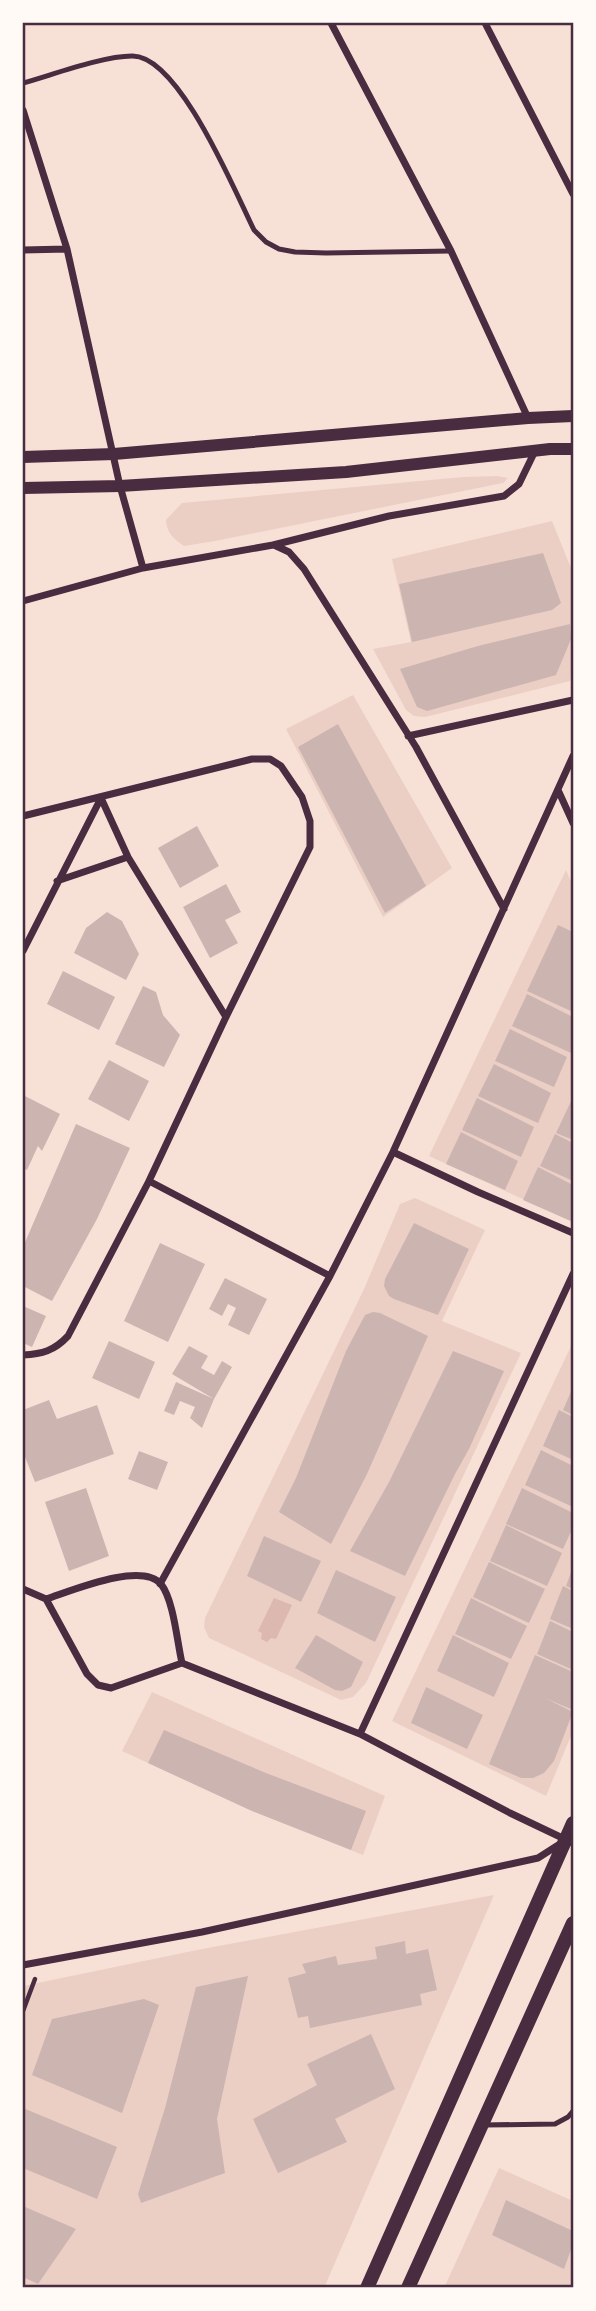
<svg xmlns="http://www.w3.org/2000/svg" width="596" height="2311" font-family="'Archivo Narrow',sans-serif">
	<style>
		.green { fill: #ebcfc5 }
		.water { fill: #dcb8b0 }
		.building { fill: #ccb4b1 }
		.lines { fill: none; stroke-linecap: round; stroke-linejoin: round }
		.path { stroke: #4a2c40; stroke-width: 4.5 }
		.service { stroke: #4a2c40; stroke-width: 5 }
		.minor { stroke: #4a2c40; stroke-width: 7 }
		.tertiary { stroke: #4a2c40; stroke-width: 12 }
		.secondary { stroke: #4a2c40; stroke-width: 14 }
		.neatline { fill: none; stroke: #4a2c40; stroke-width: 2.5 }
	</style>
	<rect width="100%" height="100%" fill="#f7e1d7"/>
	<path class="green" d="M 497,476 L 508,478 L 503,483 L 215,541 L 184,546 C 173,538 167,534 166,520 L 182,503 L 463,477 Z
		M 552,521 L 573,573 L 573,671 L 570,681 L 425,717 L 414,716 L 406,710 L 373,649 L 411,642 L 392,559 Z
		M 353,695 L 452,868 L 383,917 L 286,729 Z
		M 566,870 L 573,886 L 573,1222 L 429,1156 Z
		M 415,1198 L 485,1230 L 442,1321 L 521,1353 L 366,1683 L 353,1697 L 341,1700 L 209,1638 L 204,1627 L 205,1618 L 364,1289 L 400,1204 Z
		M 573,1342 L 573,1731 L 546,1796 L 392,1721 Z
		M 152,1692 L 385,1796 L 363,1855 L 252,1811 L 122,1751 Z
		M 494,1895 L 324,2288 L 23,2288 L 23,1986 L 197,1950 Z
		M 499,2168 L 573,2201 L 573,2288 L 444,2288 Z"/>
	<path class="water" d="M 274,1598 L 292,1605 L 276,1639 L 271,1638 L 267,1642 L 261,1639 L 262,1633 L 258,1631 Z"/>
	<path class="building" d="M 543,553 L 561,603 L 552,610 L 412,642 L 399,584 Z
		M 570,624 L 571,639 L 556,675 L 427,711 L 417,707 L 400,669 L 478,646 Z
		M 338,724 L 426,886 L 385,913 L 298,747 Z
		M 197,826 L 219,866 L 180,888 L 158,848 Z
		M 226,884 L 241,912 L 225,920 L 238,943 L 210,958 L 183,907 Z
		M 107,912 L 122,921 L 139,954 L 126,980 L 74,953 L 86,928 Z
		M 558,925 L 573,932 L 573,1012 L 527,991 Z
		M 63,971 L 115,997 L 99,1030 L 47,1004 Z
		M 143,986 L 156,992 L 163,1015 L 180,1035 L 164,1067 L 115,1044 Z
		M 527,994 L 573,1017 L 571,1053 L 512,1026 Z
		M 510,1029 L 567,1057 L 554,1087 L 495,1061 Z
		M 109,1060 L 149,1081 L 129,1121 L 88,1099 Z
		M 494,1064 L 551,1093 L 538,1123 L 478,1096 Z
		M 23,1095 L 60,1114 L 42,1151 L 38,1146 L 27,1170 L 23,1168 Z
		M 573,1097 L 573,1140 L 556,1133 Z
		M 477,1098 L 534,1127 L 521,1157 L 462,1130 Z
		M 76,1124 L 130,1148 L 97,1219 L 52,1301 L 23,1286 L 23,1247 Z
		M 461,1132 L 518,1161 L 505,1190 L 446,1164 Z
		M 555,1134 L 573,1143 L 573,1181 L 540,1166 Z
		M 538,1167 L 573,1185 L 573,1222 L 523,1200 Z
		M 414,1223 L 469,1249 L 438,1315 L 394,1299 L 389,1296 L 384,1286 L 385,1279 Z
		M 160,1243 L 205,1264 L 168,1342 L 124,1321 Z
		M 225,1278 L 267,1299 L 249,1335 L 228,1325 L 236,1308 L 228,1304 L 222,1316 L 209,1309 Z
		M 23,1306 L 46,1316 L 32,1347 L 23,1343 Z
		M 373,1312 L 380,1313 L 428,1336 L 367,1474 L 331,1544 L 279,1512 L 296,1478 L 346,1351 L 365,1315 Z
		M 109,1341 L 155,1362 L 139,1399 L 92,1378 Z
		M 189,1346 L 208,1356 L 201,1368 L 214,1375 L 222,1361 L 232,1367 L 214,1399 L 172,1374 Z
		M 453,1351 L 504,1371 L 469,1449 L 455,1474 L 405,1576 L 350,1551 L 389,1482 Z
		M 176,1382 L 214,1399 L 202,1428 L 190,1418 L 195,1407 L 180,1401 L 174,1415 L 164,1411 Z
		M 573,1387 L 573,1415 L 563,1410 Z
		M 49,1400 L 57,1419 L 97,1405 L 114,1454 L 35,1482 L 23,1452 L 23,1410 Z
		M 559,1410 L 573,1417 L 573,1460 L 543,1446 Z
		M 541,1450 L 573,1466 L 573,1507 L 525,1485 Z
		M 139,1451 L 168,1462 L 157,1490 L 128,1479 Z
		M 86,1488 L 109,1556 L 69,1571 L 45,1502 Z
		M 522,1488 L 573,1513 L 573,1527 L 563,1549 L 506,1524 Z
		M 506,1525 L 562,1553 L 547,1586 L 490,1561 Z
		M 264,1536 L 321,1561 L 301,1602 L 247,1576 Z
		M 489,1562 L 545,1589 L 529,1623 L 473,1597 Z
		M 573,1567 L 573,1589 L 566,1586 Z
		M 336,1570 L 396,1597 L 375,1642 L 317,1613 Z
		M 563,1586 L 573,1591 L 573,1629 L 550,1619 Z
		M 471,1598 L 527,1626 L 511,1659 L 455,1634 Z
		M 550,1621 L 573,1632 L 573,1670 L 537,1654 Z
		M 316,1635 L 363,1662 L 351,1687 L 342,1691 L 335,1690 L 295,1668 Z
		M 453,1635 L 509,1663 L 494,1697 L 437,1671 Z
		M 535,1655 L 573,1672 L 573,1710 L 545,1698 L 573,1712 L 554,1761 L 544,1773 L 533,1778 L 521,1778 L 489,1764 Z
		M 426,1687 L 483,1715 L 467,1749 L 411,1723 Z
		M 164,1730 L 266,1773 L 366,1811 L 351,1850 L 252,1811 L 148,1763 Z
		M 405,1941 L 406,1954 L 428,1949 L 437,1990 L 420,1994 L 422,2005 L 310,2028 L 308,2016 L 298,2018 L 288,1978 L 306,1973 L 302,1964 L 336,1956 L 338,1965 L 377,1959 L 375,1947 Z
		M 248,1976 L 217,2119 L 225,2173 L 141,2203 L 138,2194 L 165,2108 L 196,1987 Z
		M 144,1999 L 159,2005 L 122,2113 L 32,2075 L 52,2019 Z
		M 371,2034 L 395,2089 L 335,2119 L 347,2142 L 278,2173 L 253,2119 L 317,2085 L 307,2064 Z
		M 23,2108 L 117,2147 L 97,2199 L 23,2168 Z
		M 506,2200 L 573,2231 L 573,2244 L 564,2269 L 492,2235 Z
		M 23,2206 L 76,2229 L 38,2284 L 23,2277 Z"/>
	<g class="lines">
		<path class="path" d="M 23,2011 L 35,1979"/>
		<path class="service" d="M 23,83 C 52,75 103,56 132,56 C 179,55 235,192 254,230 L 266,242 L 279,249 L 295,252 L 326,253 L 451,251
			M 483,2125 L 555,2124 L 568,2117 L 573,2111"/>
		<path class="minor" d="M 331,23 L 451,251 L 528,418
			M 485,23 L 573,194
			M 23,110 L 67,249 L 120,486 L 143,568
			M 23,250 L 67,249
			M 274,545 L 289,552 L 304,569 L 416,747 L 504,909
			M 23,601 L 143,568 L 273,545 L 389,516 L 504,496 L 519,484 L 535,451
			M 408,736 L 573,700
			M 558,790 L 573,823
			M 101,798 L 128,857 L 226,1017
			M 23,816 L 252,759 L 270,759 L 281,766 L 302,797 L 310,821 L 310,847 L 226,1017 L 149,1181 L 68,1336 C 54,1351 42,1354 23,1355
			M 57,881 L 128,857
			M 23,951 L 101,798
			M 393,1152 L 478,1192 L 573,1233
			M 149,1181 L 330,1276
			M 160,1584 L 330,1276 L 393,1152 L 573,756
			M 23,1589 L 46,1599 L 87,1674 L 98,1685 L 111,1688 L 182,1663 L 360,1734 L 510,1813 L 573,1843
			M 46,1599 C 71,1591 141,1561 161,1584 C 174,1601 177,1642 182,1663
			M 360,1734 L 573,1274
			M 23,1965 L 202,1932 L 538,1858 L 563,1842"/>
		<path class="tertiary" d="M 23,457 L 114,454 L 528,418 L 573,416
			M 23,488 L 120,486 L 346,472 L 550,449 L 573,449"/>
		<path class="secondary" d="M 367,2288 L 573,1823
			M 408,2288 L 573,1923"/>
	</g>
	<rect width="596" height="2311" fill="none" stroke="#fffaf5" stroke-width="49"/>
	<rect x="24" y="24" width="548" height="2262" class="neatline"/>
</svg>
